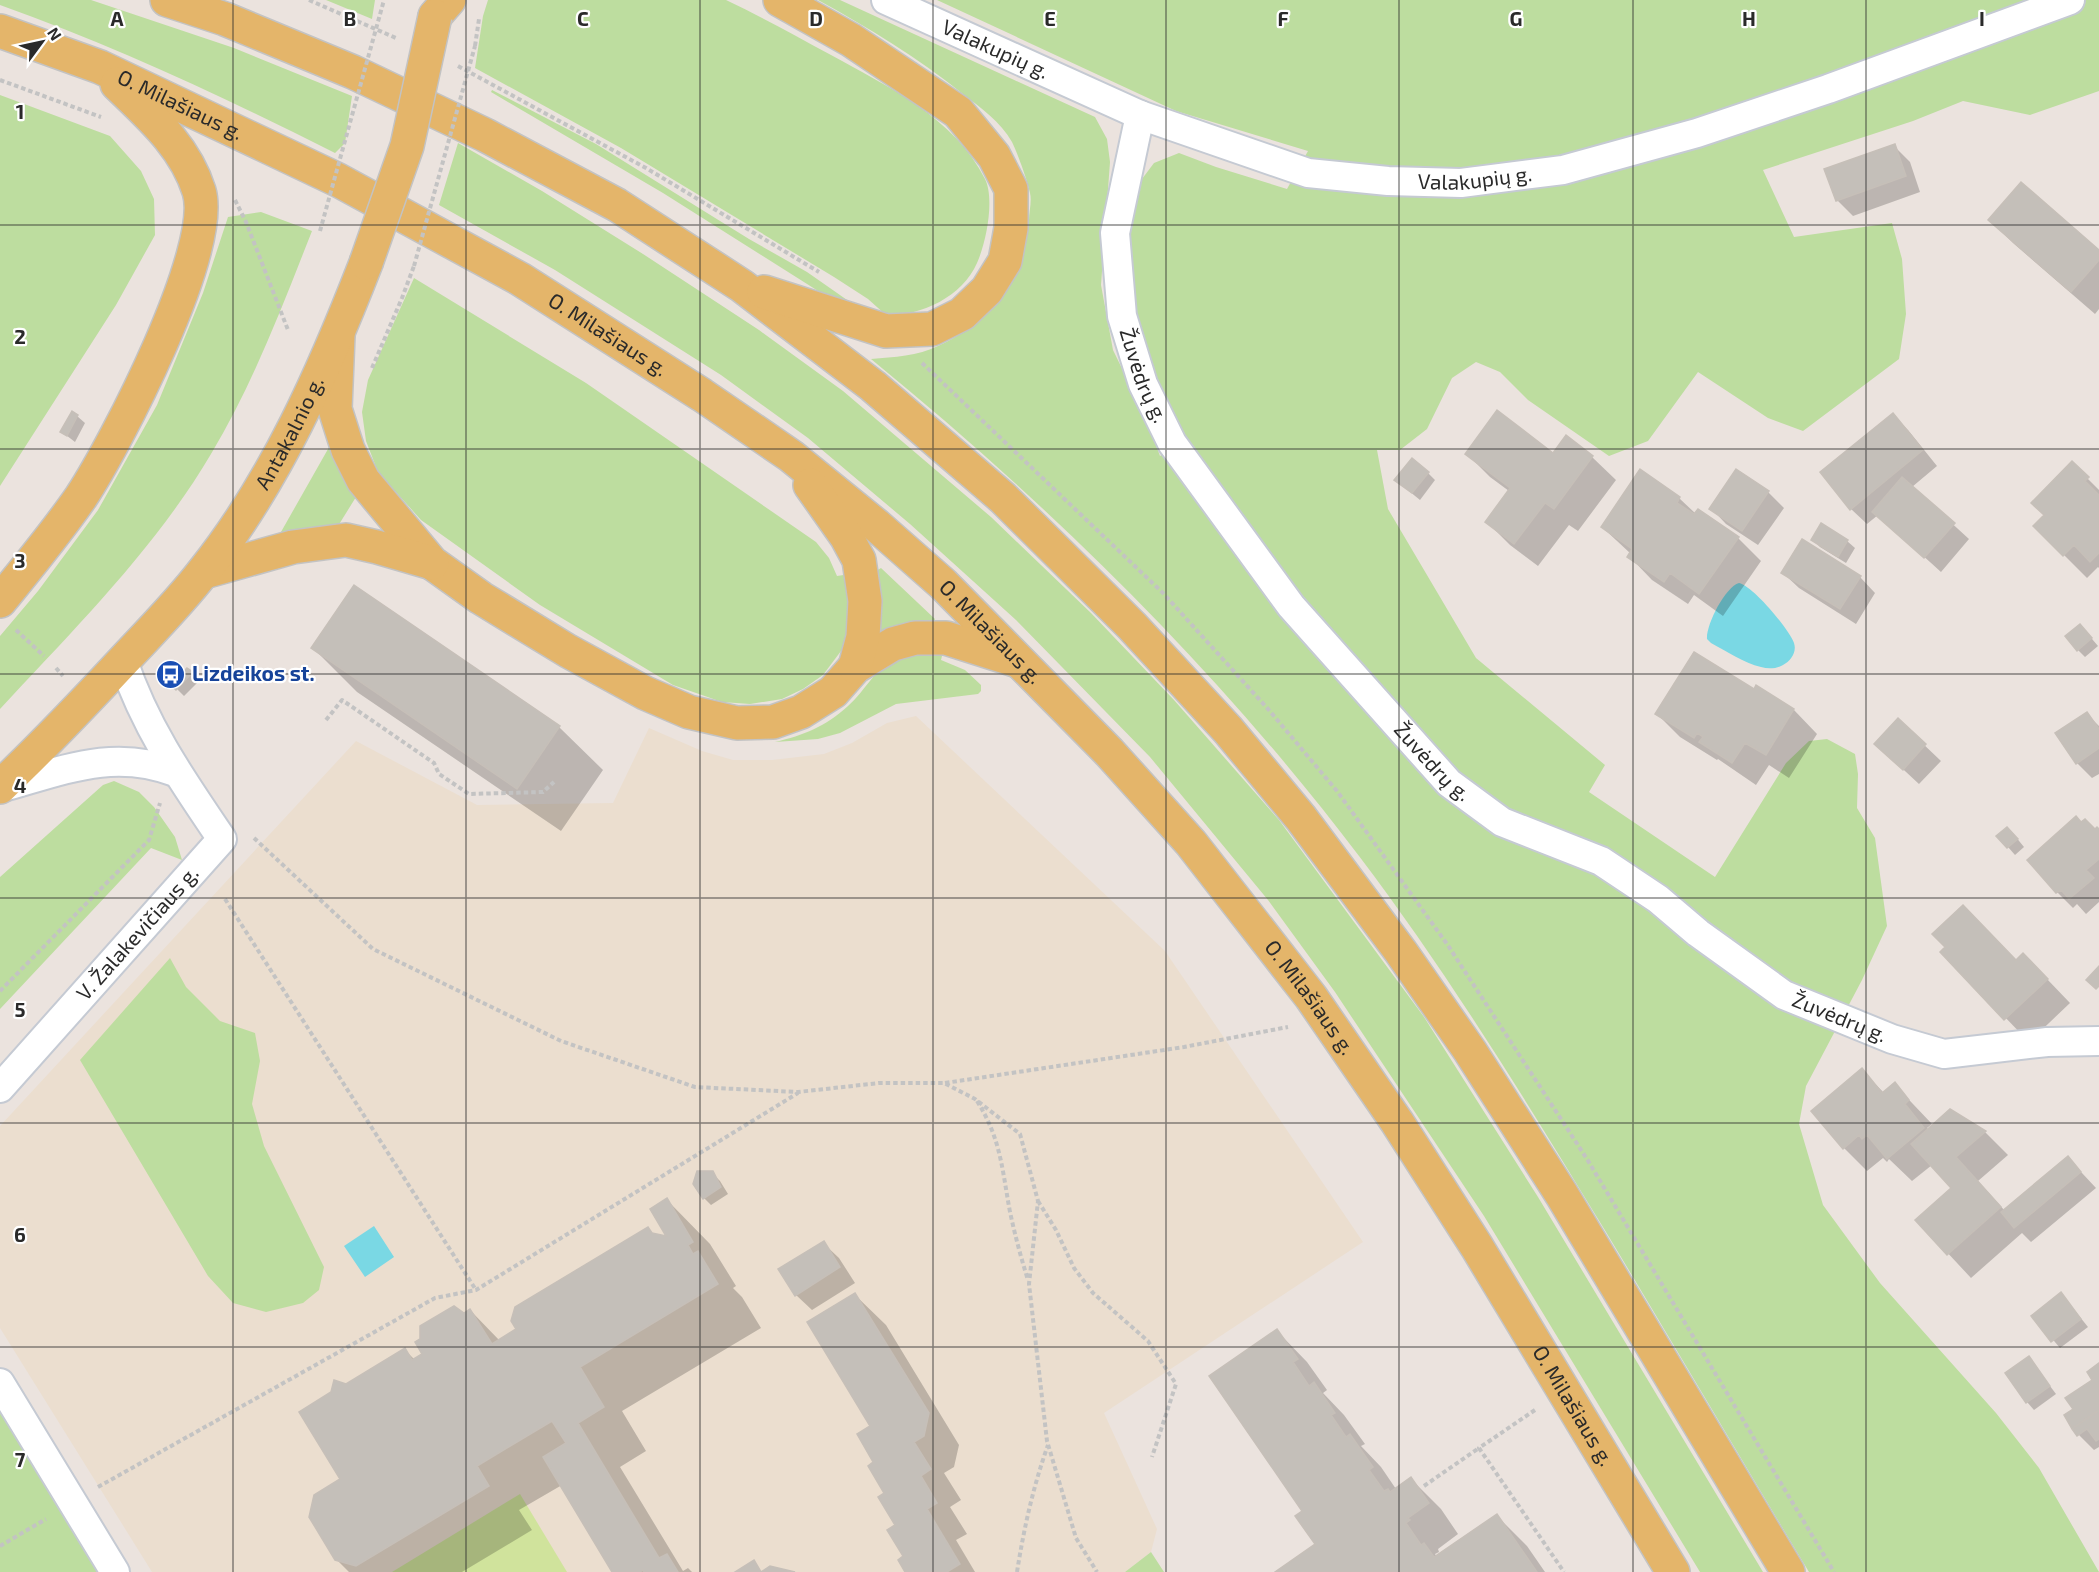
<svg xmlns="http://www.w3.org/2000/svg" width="2099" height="1572" font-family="'Exo 2',sans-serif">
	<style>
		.education { fill: #ebdecf }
		.green { fill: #bddd9f }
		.pitch { fill: #d0e39c }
		.water { fill: #7ad8e4 }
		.shadow { fill: #0003 }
		.building { fill: #c4bfb9; stroke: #c6bfb8; stroke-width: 1.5 }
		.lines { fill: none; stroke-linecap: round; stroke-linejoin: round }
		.minor-casing { stroke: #c5cad3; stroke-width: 32 }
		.primary-casing { stroke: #c3c3c3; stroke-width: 36 }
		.path { stroke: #c3c3c3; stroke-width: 4; stroke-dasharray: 4.5 3; stroke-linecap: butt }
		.minor { stroke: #fff; stroke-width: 28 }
		.primary { stroke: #e4b56a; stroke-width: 33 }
		.primary-bridge-casing { stroke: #c3c3c3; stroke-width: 36; stroke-linecap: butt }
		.path-bridge { stroke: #c3c3c3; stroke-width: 4; stroke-dasharray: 4.5 3; stroke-linecap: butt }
		.primary-bridge { stroke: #e4b56a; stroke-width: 33 }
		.grid { fill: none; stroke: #2a2a2a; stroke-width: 1.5; stroke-opacity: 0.55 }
		.labels { text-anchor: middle; stroke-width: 4.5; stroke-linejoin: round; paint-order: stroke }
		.street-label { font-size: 21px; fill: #2a2a2a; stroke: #fff }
		.transit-label { font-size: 21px; font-weight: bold; fill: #164399; stroke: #fff; text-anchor: start }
		.grid-label { font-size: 20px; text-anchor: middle; font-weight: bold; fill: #2a2a2a; stroke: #fff; stroke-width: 4.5; stroke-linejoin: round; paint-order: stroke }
	</style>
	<rect width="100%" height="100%" fill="#ebe3de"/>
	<path class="education" d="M 916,716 L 1165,951 L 1363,1242 L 1104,1413 L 1157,1529 L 1151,1552 L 1125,1572 L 152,1572 L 0,1328 L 0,1126 L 356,741 L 477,805 L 613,803 L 649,728 L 702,751 L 733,760 L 772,760 L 824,754 L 852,743 L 887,723 Z"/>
	<path class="green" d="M 0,0 L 91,0 L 234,48 L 352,96 L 345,143 L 335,153 C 226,98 115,46 0,5 Z
		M 326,0 L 375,0 L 372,19 Z
		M 488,0 L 726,0 C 762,17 796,36 831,55 C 887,86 955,118 985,179 C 995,199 986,243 977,263 C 962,297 922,315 887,316 L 868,299 L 834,277 L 621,148 L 475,68 L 483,16 Z
		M 818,0 L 840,0 L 1095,117 L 1107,139 L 1110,162 L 1101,285 L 1113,350 L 1146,418 L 1160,456 L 1184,440 L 1145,365 L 1127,293 L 1123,233 L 1139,183 L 1154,163 L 1179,153 L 1216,167 L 1287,189 L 1308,151 L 1176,111 L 937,0 L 2099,0 L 2099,91 L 2030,115 L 1963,101 L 1913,121 L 1763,170 L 1794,237 L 1892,223 L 1902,259 L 1906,314 L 1899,359 L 1803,431 L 1768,418 L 1698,372 L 1648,441 L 1609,456 L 1528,400 L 1500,372 L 1476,362 L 1452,378 L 1427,429 L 1400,450 L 1377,450 L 1388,509 L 1476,658 L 1605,765 L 1589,792 L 1715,877 L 1786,763 L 1809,741 L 1827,739 L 1855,754 L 1858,774 L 1857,808 L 1875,838 L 1887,926 L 1862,980 L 1806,1086 L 1799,1124 L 1823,1205 L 1880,1283 L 1996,1413 L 2039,1468 L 2099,1572 L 1809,1572 C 1741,1459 1674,1345 1606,1232 C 1528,1104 1450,976 1359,856 C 1219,671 1051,506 871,359 C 894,357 918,356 938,346 C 990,323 1024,277 1029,220 C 1029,212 1032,201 1030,193 C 1028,182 1017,152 1012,142 C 1001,122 980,107 963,94 C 918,58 869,28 818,0 Z
		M 492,90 L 596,144 L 749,239 L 807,272 L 870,316 L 845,308 L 663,193 L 491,92 Z
		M 0,95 L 110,136 L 141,171 L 154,199 L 155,235 L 116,305 L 0,486 Z
		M 458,143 L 542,191 L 643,254 L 759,330 L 843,391 L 991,517 L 1091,613 L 1174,700 L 1279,820 L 1424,1017 L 1538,1197 L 1763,1572 L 1700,1572 L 1484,1216 L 1335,992 L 1268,900 L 1150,757 L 1016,620 L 910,524 L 808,438 L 721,375 L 555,270 L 439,205 Z
		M 261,212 L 312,231 C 282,307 253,384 211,454 C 155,549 74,629 0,709 L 0,636 L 38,591 L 98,510 L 157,405 L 203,293 L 228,217 Z
		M 414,278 L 586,383 L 816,542 L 829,558 L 837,576 L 850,574 L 850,628 L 841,651 L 823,675 L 803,689 L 782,699 L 750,704 L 722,702 L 673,685 L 540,605 L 421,520 L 378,472 L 366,441 L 362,412 L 368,380 Z
		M 332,442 L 356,497 L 338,526 L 304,529 L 277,539 Z
		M 881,568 L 935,619 L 932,624 L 879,639 L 881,598 L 876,571 Z
		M 943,652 L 941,660 L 965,670 L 981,685 L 981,691 L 978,694 L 896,704 L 840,733 L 818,739 L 775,742 C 804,735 825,727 848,706 C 867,689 876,666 901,655 C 913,651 930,653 943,652 Z
		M 114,781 L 139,792 L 154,807 L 175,837 L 182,860 L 151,848 L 0,1009 L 0,877 L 103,785 Z
		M 170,958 L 186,987 L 220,1021 L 255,1033 L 260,1061 L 252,1104 L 264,1146 L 324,1267 L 319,1290 L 303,1303 L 266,1312 L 233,1303 L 208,1276 L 80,1060 Z
		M 0,1406 L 102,1572 L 0,1572 Z
		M 1151,1552 L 1164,1572 L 1125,1572 Z"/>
	<path class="pitch" d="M 520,1494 L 567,1572 L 392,1572 Z"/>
	<path class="water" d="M 1739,583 C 1753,586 1789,629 1794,643 C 1797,652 1791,661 1783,665 C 1776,669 1768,669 1761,667 C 1744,663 1726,651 1711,643 L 1707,639 C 1706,625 1725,587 1739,583 Z
		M 374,1226 L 394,1257 L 365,1277 L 344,1246 Z"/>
	<path class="shadow" d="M 1894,146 L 1910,162 L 1920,192 L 1853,216 L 1837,200 Z
		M 1990,220 L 2099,252 L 2099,309 L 2095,314 L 2013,243 Z
		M 1893,415 L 1908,430 L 1937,466 L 1912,487 L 1969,539 L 1941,572 L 1878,515 L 1867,524 L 1851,509 Z
		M 77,416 L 85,423 L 75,442 L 62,432 Z
		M 1566,437 L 1592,457 L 1616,480 L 1578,531 L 1569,525 L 1538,566 L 1510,545 L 1487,522 L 1509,491 L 1490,477 L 1467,454 L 1553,455 Z
		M 2072,463 L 2099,490 L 2099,568 L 2098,567 L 2087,578 L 2035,526 L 2046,515 Z
		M 1428,473 L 1435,480 L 1420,500 L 1404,487 Z
		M 1768,492 L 1784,508 L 1758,545 L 1726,524 L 1711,508 Z
		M 1679,498 L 1696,514 L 1738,538 L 1761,561 L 1723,616 L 1694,595 L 1688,604 L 1652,580 L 1629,556 L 1631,554 L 1602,527 Z
		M 1813,540 L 1847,541 L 1855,548 L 1846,563 L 1820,547 Z
		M 1783,573 L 1860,577 L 1875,593 L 1856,624 L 1799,588 Z
		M 2087,633 L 2098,646 L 2085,657 L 2078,650 Z
		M 313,648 L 559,727 L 603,770 L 561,831 L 357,692 Z
		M 188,670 L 199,681 L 184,696 L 173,685 Z
		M 1757,687 L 1794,710 L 1817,734 L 1789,778 L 1769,765 L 1756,785 L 1718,759 L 1717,760 L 1680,737 L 1657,714 L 1754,691 Z
		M 2087,714 L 2099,726 L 2099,774 L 2092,778 L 2077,763 Z
		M 1898,720 L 1941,761 L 1919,784 L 1892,759 Z
		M 2081,824 L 2099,831 L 2099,902 L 2086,914 L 2077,904 L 2073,908 L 2057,892 Z
		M 2015,836 L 2024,847 L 2015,855 L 2008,847 Z
		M 1942,952 L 2016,962 L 2047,979 L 2070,1003 L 2029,1042 Z
		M 1862,1070 L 1884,1093 L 1894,1084 L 1932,1124 L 1927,1128 L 1929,1130 L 1985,1132 L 2008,1155 L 1978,1181 L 2005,1211 L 2068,1158 L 2096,1188 L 2031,1242 L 2022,1233 L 1971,1278 L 1917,1220 L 1953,1188 L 1932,1165 L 1912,1181 L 1889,1159 L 1887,1162 L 1883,1158 L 1867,1171 L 1844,1148 Z
		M 712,1173 L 720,1181 L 728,1194 L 711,1205 L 704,1198 Z
		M 667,1200 L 710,1244 L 736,1286 L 733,1288 L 742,1297 L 761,1328 L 622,1411 L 646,1451 L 620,1467 L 683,1571 L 688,1568 L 692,1572 L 614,1572 L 562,1485 L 519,1510 L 532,1530 L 462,1572 L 349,1572 L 336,1559 L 346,1385 L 405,1350 L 415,1360 L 424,1354 L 470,1310 L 500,1341 L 518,1330 L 648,1229 L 655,1235 L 669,1238 Z
		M 823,1243 L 839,1258 L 855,1283 L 812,1310 L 796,1295 Z
		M 855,1295 L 886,1325 L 959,1445 L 954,1467 L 944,1473 L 961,1500 L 950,1507 L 967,1534 L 956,1540 L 975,1572 L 907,1572 L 905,1557 L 897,1525 L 876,1463 Z
		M 2068,1302 L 2088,1327 L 2060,1348 L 2033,1316 Z
		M 1277,1331 L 1307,1362 L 1327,1390 L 1323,1393 L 1344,1415 L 1365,1444 L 1361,1446 L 1381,1467 L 1396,1489 L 1411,1479 L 1441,1509 L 1458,1534 L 1438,1549 L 1439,1552 L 1435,1554 L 1437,1557 L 1497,1516 L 1527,1546 L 1545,1572 L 1277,1572 L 1317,1545 L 1304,1511 Z
		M 2029,1358 L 2056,1394 L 2034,1410 L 2027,1402 Z
		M 2099,1365 L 2099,1447 L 2094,1450 L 2079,1435 Z"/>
	<path class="building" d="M 1895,144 L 1906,176 L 1836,201 L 1824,169 Z
		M 2021,182 L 2099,250 L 2099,260 L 2071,292 L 1988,220 Z
		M 1497,410 L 1553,453 L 1566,435 L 1593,456 L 1554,509 L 1545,503 L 1514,544 L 1485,522 L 1510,488 L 1465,454 Z
		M 72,411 L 78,415 L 67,436 L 60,432 Z
		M 1893,413 L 1923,450 L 1850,510 L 1820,472 Z
		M 1412,458 L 1429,472 L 1412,493 L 1394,480 Z
		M 2072,461 L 2089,477 L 2085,481 L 2099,495 L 2099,553 L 2090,562 L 2074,545 L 2063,556 L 2033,526 L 2044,515 L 2031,503 Z
		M 1640,469 L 1680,497 L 1677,503 L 1694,514 L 1698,509 L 1739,537 L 1699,594 L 1670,573 L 1664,582 L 1627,557 L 1632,549 L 1601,527 Z
		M 1736,469 L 1769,491 L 1742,531 L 1709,509 Z
		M 1902,477 L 1955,523 L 1924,558 L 1872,512 Z
		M 1821,523 L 1848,540 L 1838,557 L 1811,540 Z
		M 1802,539 L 1861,576 L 1840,609 L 1781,573 Z
		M 354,585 L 560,726 L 517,789 L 311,648 Z
		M 2080,624 L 2092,638 L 2077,651 L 2065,636 Z
		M 1694,652 L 1754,689 L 1756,685 L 1794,709 L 1766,755 L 1745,743 L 1732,763 L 1699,742 L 1703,737 L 1697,733 L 1694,738 L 1655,714 Z
		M 187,668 L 193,672 L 176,690 L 171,685 Z
		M 2087,712 L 2099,729 L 2099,748 L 2076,764 L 2055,733 Z
		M 1898,718 L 1926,744 L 1903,770 L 1874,744 Z
		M 2076,816 L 2081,822 L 2085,819 L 2095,829 L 2097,827 L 2099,829 L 2099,859 L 2086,870 L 2094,878 L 2069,899 L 2061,890 L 2056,893 L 2027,860 Z
		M 2007,827 L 2018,839 L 2007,848 L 1996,836 Z
		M 1963,905 L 2016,960 L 2023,953 L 2048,979 L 2004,1020 L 1940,952 L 1945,947 L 1932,934 Z
		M 2099,966 L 2099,986 L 2096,989 L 2086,980 Z
		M 1862,1068 L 1882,1093 L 1895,1082 L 1909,1100 L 1905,1104 L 1924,1128 L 1887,1159 L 1867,1135 L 1862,1139 L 1859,1135 L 1843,1149 L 1811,1111 Z
		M 1950,1109 L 1986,1131 L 1956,1157 L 2001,1207 L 1947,1255 L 1915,1220 L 1951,1188 L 1911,1144 Z
		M 2068,1156 L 2081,1172 L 2014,1228 L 2001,1212 Z
		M 697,1171 L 713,1171 L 721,1187 L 703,1199 L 693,1184 Z
		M 667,1198 L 693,1242 L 688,1245 L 693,1254 L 698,1251 L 718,1284 L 580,1367 L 604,1407 L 578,1423 L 659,1558 L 667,1554 L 678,1572 L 644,1572 L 643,1570 L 640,1572 L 612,1572 L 543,1457 L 566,1443 L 552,1421 L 477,1466 L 489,1486 L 356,1566 L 335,1560 L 309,1517 L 314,1495 L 340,1479 L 299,1412 L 331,1392 L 334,1380 L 346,1384 L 405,1348 L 412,1360 L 422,1354 L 415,1342 L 420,1339 L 420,1326 L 454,1306 L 464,1313 L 470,1309 L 492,1344 L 516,1329 L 511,1321 L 515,1307 L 648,1227 L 652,1233 L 666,1236 L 650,1209 Z
		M 824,1241 L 840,1267 L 795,1296 L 778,1269 Z
		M 2061,1292 L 2081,1319 L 2051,1342 L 2031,1316 Z
		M 855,1293 L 929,1413 L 924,1436 L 914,1442 L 931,1469 L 921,1476 L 937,1503 L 927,1509 L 960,1564 L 947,1572 L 905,1572 L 898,1560 L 903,1556 L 887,1530 L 895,1525 L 878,1497 L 884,1493 L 868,1466 L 873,1462 L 857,1434 L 870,1426 L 807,1322 Z
		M 1277,1329 L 1298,1359 L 1293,1362 L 1309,1386 L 1314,1382 L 1335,1413 L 1331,1415 L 1346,1437 L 1350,1434 L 1373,1467 L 1369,1470 L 1384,1491 L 1388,1489 L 1390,1492 L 1411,1477 L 1429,1503 L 1408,1518 L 1410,1520 L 1406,1523 L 1421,1545 L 1424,1543 L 1434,1557 L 1497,1514 L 1537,1572 L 1275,1572 L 1315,1544 L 1295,1516 L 1302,1511 L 1209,1376 Z
		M 2029,1356 L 2050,1386 L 2026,1403 L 2005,1373 Z
		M 2099,1363 L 2099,1410 L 2072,1429 L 2064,1415 L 2073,1409 L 2065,1398 L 2092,1380 L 2087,1372 Z
		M 2099,1410 L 2099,1439 L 2096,1441 L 2087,1429 L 2077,1436 L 2072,1429 Z
		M 754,1560 L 761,1572 L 770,1566 L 795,1572 L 735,1572 Z"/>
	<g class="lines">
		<defs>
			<g id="minor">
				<path id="s1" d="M 886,0 L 1140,115 L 1308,173 L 1388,181 L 1461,183 L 1563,170 L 1697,133 L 1828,89 L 2070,0"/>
				<path id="s2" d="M 1140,115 L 1115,233 L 1122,316 L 1143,384 L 1172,443 L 1291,606 L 1449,783 L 1502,822 L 1601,861 L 1658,899 L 1698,933 L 1784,995 L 1892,1039 L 1944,1054 L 2047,1042 L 2099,1041"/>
				<path d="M 0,788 C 62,771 112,748 175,772"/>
				<path id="s3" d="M 0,1088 L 222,839 C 182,780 146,729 123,661"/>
				<path d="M 0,1383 L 115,1572"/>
			</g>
			<g id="primary">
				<path d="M 167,0 L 225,19 L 353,72 L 485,135 L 617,205 L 742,286 L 873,386 L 1003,498 L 1132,626 L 1228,730 L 1301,818 L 1401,952 L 1470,1051 L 1562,1195 L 1788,1572"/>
				<path d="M 435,16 L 449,0"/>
				<path id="s4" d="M 0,31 L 100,67 L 338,180 L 520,279 L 702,395 L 791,456 L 876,525 L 943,584 L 1109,752 L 1191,843 L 1311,997 L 1397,1122 L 1477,1247 L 1673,1572"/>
				<path d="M 764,292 L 886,331 L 932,329 L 962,314 L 987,290 L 1005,261 L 1011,228 L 1011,189 L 994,156 L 958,112 L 851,40 L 780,0"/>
				<path d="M 338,335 L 335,409 L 348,450 L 363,480 L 432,563 L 481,598 L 568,651 L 645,693 L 689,712 L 737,723 L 773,722 L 801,712 L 833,692 L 855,667 L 893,644 L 915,638 L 946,638 L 1015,660"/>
				<path d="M 810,485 L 846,536 L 859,560 L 865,601 L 863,637 L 855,667"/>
				<path d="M 204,572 L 293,547 L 346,540 L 377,547 L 432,563"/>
				<path d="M 0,601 C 28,567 56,533 81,497 C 116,444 217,249 199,191 C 185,146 149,115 117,84"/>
				<path id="s5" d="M 0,787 C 43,746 84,703 124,660 C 151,631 179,603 203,572 C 276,481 324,371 366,263"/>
			</g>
		</defs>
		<use href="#minor" class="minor-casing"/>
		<use href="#primary" class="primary-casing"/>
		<path class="path" d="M 309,0 L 396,38
			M 475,46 L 479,19
			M 458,66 L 646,168 L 819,272
			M 0,80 L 101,117
			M 235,200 L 246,222 L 288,330
			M 922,363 L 1163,593 L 1268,709 L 1337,791 L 1447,944 L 1587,1159 L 1834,1572
			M 372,368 L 402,298 L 414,266
			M 16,630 L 44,656
			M 56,668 L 63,676
			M 326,720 L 342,700 L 434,763 L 439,774 L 469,794 L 543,792 L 554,782
			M 254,838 L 373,949 L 561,1041 L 695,1087 L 798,1092 L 879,1083 L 944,1083 L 975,1099 L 1020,1134 L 1038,1201 L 1029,1284 L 1047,1441 L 1076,1538 L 1097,1572
			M 225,899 L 476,1290
			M 0,991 L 149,840 L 160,803
			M 945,1083 L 1184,1047 L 1288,1027
			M 977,1101 C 1001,1139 1002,1169 1010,1212 C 1015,1235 1021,1258 1028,1280
			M 1038,1201 L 1056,1230 L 1074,1268 L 1093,1293 L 1148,1341 L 1176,1384 L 1152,1457
			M 1535,1410 L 1479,1448 L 1564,1572
			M 1424,1486 L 1479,1448
			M 98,1487 L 435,1298 L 476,1290 L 798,1093
			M 0,1546 L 46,1519
			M 1017,1572 C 1024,1528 1033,1487 1048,1445"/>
		<use href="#minor" class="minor"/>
		<use href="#primary" class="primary"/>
		<defs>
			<path id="primary-bridge" d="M 366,263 L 407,146 L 435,16"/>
		</defs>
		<use href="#primary-bridge" class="primary-bridge-casing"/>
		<path class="path-bridge" d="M 320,231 L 384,0
			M 414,266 L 475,46"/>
		<use href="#primary-bridge" class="primary-bridge"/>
	</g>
	<path class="grid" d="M 233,0 L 233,1572M 466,0 L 466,1572M 700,0 L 700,1572M 933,0 L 933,1572M 1166,0 L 1166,1572M 1399,0 L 1399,1572M 1633,0 L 1633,1572M 1866,0 L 1866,1572M 0,225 L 2099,225M 0,449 L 2099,449M 0,674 L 2099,674M 0,898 L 2099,898M 0,1123 L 2099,1123M 0,1347 L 2099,1347"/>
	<defs>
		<symbol id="bus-disc" viewBox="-11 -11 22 22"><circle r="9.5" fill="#1a4fb4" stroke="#fff"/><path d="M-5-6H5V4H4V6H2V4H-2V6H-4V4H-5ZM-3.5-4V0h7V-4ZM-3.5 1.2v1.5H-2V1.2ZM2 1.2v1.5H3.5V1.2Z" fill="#fff"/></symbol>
	</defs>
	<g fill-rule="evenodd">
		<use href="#bus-disc" x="154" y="658" width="33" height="33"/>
	</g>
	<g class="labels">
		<g class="street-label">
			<text dy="7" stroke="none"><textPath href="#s1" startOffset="120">Valakupių g.</textPath></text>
			<text dy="7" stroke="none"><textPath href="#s4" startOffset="195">O. Milašiaus g.</textPath></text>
			<text dy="7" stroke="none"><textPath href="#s1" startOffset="624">Valakupių g.</textPath></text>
			<text dy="7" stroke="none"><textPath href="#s4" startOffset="681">O. Milašiaus g.</textPath></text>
			<text dy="7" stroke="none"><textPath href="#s2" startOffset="267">Žuvėdrų g.</textPath></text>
			<text dy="7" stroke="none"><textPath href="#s5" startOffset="460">Antakalnio g.</textPath></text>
			<text dy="7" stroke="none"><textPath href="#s4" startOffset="1167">O. Milašiaus g.</textPath></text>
			<text dy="7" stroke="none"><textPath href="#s2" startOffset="753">Žuvėdrų g.</textPath></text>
			<text dy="7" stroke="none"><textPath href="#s3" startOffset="207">V. Žalakevičiaus g.</textPath></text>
			<text dy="7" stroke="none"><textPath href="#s4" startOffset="1653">O. Milašiaus g.</textPath></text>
			<text dy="7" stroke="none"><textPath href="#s2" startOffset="1239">Žuvėdrų g.</textPath></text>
			<text dy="7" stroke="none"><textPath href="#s4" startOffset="2139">O. Milašiaus g.</textPath></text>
		</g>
		<g class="transit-label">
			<text x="192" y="681">Lizdeikos st.</text>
		</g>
	</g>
	<g class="grid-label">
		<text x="117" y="26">A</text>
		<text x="350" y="26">B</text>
		<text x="583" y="26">C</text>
		<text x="816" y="26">D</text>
		<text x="1050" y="26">E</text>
		<text x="1283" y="26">F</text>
		<text x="1516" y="26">G</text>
		<text x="1749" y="26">H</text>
		<text x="1982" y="26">I</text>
		<text x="20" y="119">1</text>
		<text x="20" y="344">2</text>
		<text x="20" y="568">3</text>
		<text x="20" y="793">4</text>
		<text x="20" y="1017">5</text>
		<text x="20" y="1242">6</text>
		<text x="20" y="1467">7</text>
	</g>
	<g transform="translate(42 42) rotate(57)" stroke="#ffffff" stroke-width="4.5" paint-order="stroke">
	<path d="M0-4.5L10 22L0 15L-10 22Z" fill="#2a2a2a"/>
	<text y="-9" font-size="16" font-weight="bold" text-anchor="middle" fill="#2a2a2a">N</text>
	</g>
</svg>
